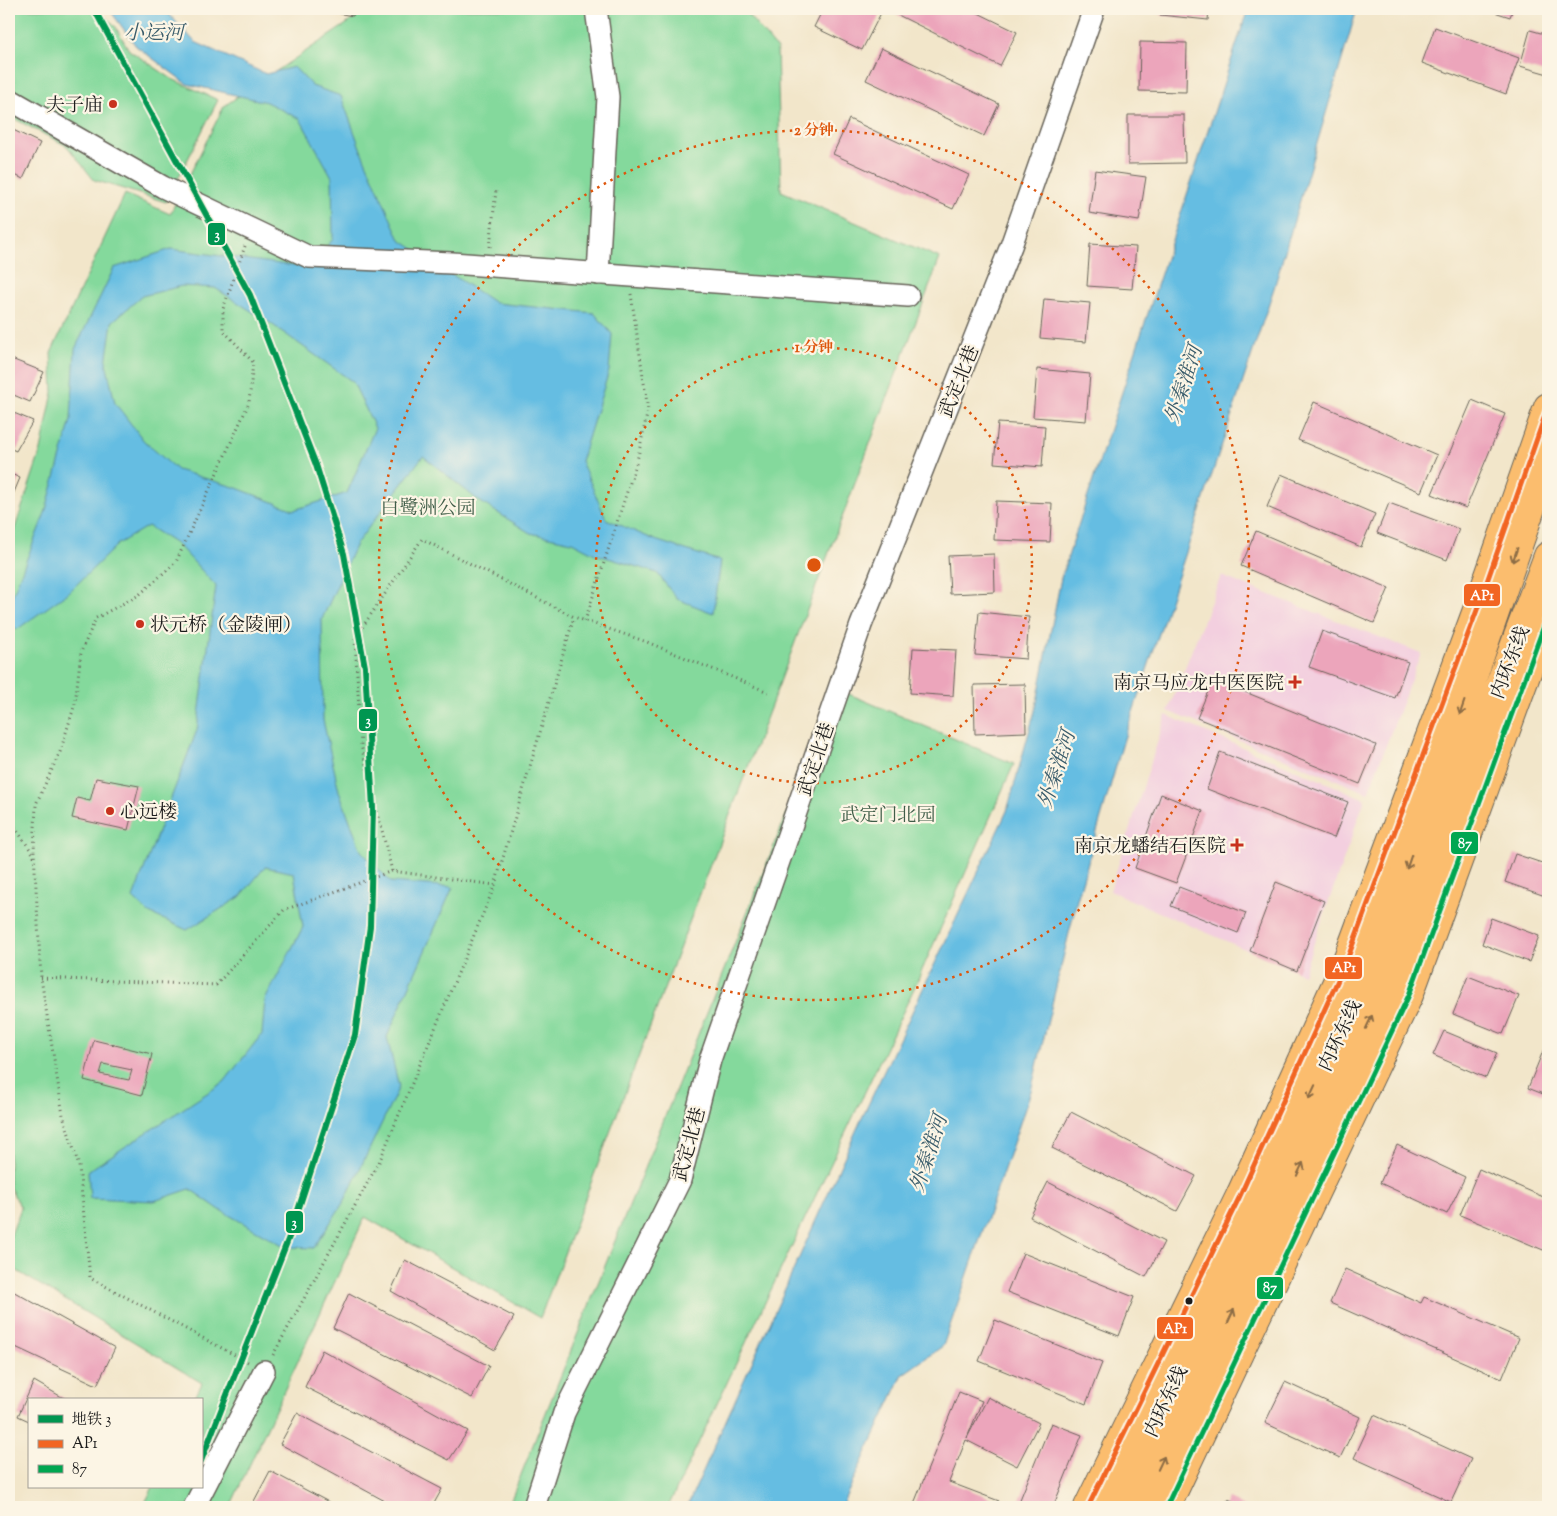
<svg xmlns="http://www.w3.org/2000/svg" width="1557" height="1516" font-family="'Sorts Mill Goudy','Noto Serif SC',serif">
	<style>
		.built { fill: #f3cfdf }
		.green { fill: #84d99c; stroke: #507a5c }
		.water { fill: #65bde2; stroke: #406c7f; fill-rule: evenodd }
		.building { fill: #eca5bb; fill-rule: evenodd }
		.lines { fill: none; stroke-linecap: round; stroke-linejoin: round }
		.minor-casing { stroke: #676359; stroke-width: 24 }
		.major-casing { stroke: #676359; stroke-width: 30 }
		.highway-casing { stroke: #676359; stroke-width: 30 }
		.path { stroke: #676359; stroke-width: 3; stroke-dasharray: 1 4; stroke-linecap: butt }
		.minor { stroke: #fff; stroke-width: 21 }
		.major { stroke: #fbbd6e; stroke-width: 28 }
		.highway { stroke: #fbbd6e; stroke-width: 28 }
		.bus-1-casing { stroke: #fcf5e5; stroke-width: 9 }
		.bus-2-casing { stroke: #fcf5e5; stroke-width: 9 }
		.bus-1 { stroke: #f26522; stroke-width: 5 }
		.bus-2 { stroke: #00a651; stroke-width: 5 }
		.metro-1-casing { stroke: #fcf5e5; stroke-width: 10 }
		.metro-1 { stroke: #009651; stroke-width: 6 }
		.oneway { stroke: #8c6c45 }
		.ring { fill: none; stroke: #de560d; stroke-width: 2.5; stroke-dasharray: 2.5 5 }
		.poi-dot { fill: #c8321e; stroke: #fcf5e5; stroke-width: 2 }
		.bus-dot { fill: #1c1c1c; stroke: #fcf5e5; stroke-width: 2 }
		.labels { text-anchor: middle; stroke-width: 4.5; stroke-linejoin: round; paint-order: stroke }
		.poi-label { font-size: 19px; fill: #1c1c1c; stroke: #fcf5e5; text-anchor: end }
		.street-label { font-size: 19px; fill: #1c1c1c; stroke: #fcf5e5 }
		.park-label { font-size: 19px; fill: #405e49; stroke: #fcf5e5 }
		.water-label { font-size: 20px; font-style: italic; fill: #395c6b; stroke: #fcf5e5 }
		.centre { fill: #de560d; stroke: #fcf5e5; stroke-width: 2.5 }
		.ring-label { font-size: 15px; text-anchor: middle; font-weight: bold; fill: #de560d; stroke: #fcf5e5; stroke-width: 4.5; stroke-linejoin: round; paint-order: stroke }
		.line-badge { stroke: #fcf5e5; stroke-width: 2 }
		.badge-label { font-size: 14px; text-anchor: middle; font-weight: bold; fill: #fff }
	</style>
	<rect width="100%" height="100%" fill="#fcf5e5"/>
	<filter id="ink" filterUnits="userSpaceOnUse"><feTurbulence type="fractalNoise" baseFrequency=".02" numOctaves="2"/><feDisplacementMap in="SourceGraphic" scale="10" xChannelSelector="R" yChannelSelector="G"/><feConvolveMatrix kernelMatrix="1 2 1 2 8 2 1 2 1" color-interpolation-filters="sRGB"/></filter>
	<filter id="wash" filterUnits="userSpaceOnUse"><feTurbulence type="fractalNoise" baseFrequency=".0096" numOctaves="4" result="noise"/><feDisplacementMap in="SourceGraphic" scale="20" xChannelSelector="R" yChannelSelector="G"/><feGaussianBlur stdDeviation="1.12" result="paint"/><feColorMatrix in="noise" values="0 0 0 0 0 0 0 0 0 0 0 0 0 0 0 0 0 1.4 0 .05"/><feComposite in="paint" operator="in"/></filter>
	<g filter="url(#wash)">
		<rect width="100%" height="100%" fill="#f2e6ca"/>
		<path class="built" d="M 1221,576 L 1421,653 L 1368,793 L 1168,711 Z
			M 1166,715 L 1365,799 L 1303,974 L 1110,891 Z"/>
		<path class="green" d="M 9,9 L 96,9 L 115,26 L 129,50 L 172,79 L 218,100 L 166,202 L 94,180 L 67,146 L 9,116 Z
			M 369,9 L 743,9 L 777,49 L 781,191 L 940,258 L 540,1318 L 365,1217 L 230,1507 L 143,1507 L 153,1487 L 201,1487 L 201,1400 L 194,1400 L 202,1383 L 9,1266 L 9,1240 L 21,1208 L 9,1186 L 9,546 L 41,450 L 53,392 L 51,353 L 125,194 L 170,214 L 224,106 Z
			M 837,689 L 1014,764 L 910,997 L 668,1507 L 508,1507 Z"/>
		<path class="water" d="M 109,9 L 164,9 L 195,42 L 266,74 L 294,67 L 312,86 L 341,96 L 362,153 L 400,240 L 495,303 L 594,313 L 612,334 L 609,371 L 581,461 L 606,519 L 655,540 L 720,561 L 713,613 L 677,599 L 657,573 L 595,554 L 572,542 L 530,533 L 479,501 L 423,456 L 356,544 L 322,619 L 323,720 L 339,791 L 361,851 L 391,882 L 453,887 L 387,1037 L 399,1087 L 345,1200 L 314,1248 L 286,1247 L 220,1210 L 190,1189 L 154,1201 L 90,1198 L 88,1171 L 224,1082 L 262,1034 L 265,1000 L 303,927 L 294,873 L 265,867 L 240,897 L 187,930 L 149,913 L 133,898 L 197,730 L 216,586 L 179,546 L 148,526 L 118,544 L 68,593 L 16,630 L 9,620 L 9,604 L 45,513 L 71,420 L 75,349 L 114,268 L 171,249 L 309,268 L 333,239 L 332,177 L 300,119 L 266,102 L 187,84 L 136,46 ZM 182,286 L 215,288 L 270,323 L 353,382 L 375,428 L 347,493 L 294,510 L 234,487 L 177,470 L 144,441 L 115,403 L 106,363 L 112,322 L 142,296 Z
			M 1248,9 L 1357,9 L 1274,288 L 1124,739 L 1077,900 L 1031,1091 L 943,1346 L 903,1374 L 841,1507 L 687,1507 L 860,1122 L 1007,811 L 1036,707 L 1061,578 Z"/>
		<g id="blocks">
			<path class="building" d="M 314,9 L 355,9 L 353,16 Z
				M 823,9 L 883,9 L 862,50 L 814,27 Z
				M 896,9 L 970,9 L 1017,32 L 1000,66 L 894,13 Z
				M 1161,9 L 1209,9 L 1208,20 L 1160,15 Z
				M 1485,9 L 1513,9 L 1510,17 Z
				M 1435,27 L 1519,58 L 1506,94 L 1422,63 Z
				M 1530,30 L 1548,35 L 1548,74 L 1520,66 Z
				M 1140,42 L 1187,43 L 1186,92 L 1139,91 Z
				M 881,48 L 999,104 L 984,136 L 866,80 Z
				M 1128,115 L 1184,115 L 1185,163 L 1128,164 Z
				M 849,119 L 969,175 L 953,209 L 833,154 Z
				M 9,128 L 40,143 L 23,179 L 9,172 Z
				M 1095,170 L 1146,177 L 1139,221 L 1089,213 Z
				M 1090,244 L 1136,247 L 1132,289 L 1087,286 Z
				M 1044,299 L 1090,303 L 1086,342 L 1040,338 Z
				M 9,358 L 44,372 L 30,402 L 9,393 Z
				M 1037,369 L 1090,374 L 1086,421 L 1033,417 Z
				M 1472,400 L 1505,414 L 1466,508 L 1432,494 Z
				M 1314,402 L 1437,455 L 1421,492 L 1298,440 Z
				M 9,411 L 33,421 L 16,451 L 9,448 Z
				M 998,423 L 1045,426 L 1042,467 L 994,463 Z
				M 9,473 L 20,478 L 10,502 L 9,501 Z
				M 1281,474 L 1375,514 L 1361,547 L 1267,507 Z
				M 996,501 L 1052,503 L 1050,542 L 994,540 Z
				M 1389,503 L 1459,529 L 1447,560 L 1377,533 Z
				M 1256,531 L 1389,588 L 1374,623 L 1241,566 Z
				M 994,554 L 995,592 L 950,594 L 948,556 Z
				M 979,612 L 1029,617 L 1026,659 L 975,655 Z
				M 1322,631 L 1408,662 L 1395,698 L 1309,667 Z
				M 913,648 L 956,650 L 953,696 L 910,693 Z
				M 1213,679 L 1376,745 L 1360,784 L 1197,718 Z
				M 1025,684 L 1026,732 L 975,734 L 974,685 Z
				M 1220,752 L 1348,802 L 1334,838 L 1207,789 Z
				M 96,778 L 139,786 L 128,830 L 72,818 L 77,798 L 90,801 Z
				M 1161,794 L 1203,811 L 1176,883 L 1135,868 Z
				M 1515,854 L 1548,865 L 1548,897 L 1505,882 Z
				M 1276,882 L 1324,901 L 1297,971 L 1250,951 Z
				M 1179,887 L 1246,913 L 1238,933 L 1171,906 Z
				M 1491,918 L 1539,936 L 1529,962 L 1482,944 Z
				M 1468,976 L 1519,996 L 1503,1034 L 1453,1014 Z
				M 1444,1031 L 1497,1053 L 1486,1078 L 1433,1055 Z
				M 94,1040 L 152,1054 L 142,1095 L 84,1080 ZM 103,1064 L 132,1070 L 129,1080 L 100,1074 Z
				M 1543,1051 L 1548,1053 L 1548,1096 L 1528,1088 Z
				M 1071,1112 L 1196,1176 L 1177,1211 L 1052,1148 Z
				M 1397,1145 L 1465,1177 L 1447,1214 L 1380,1183 Z
				M 1479,1169 L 1548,1199 L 1548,1252 L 1460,1215 Z
				M 1048,1182 L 1164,1242 L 1146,1277 L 1030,1217 Z
				M 1023,1253 L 1134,1297 L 1119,1336 L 1007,1292 Z
				M 405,1260 L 514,1317 L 495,1350 L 391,1291 Z
				M 1345,1269 L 1421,1303 L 1424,1297 L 1519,1338 L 1502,1379 L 1330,1303 Z
				M 9,1289 L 115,1348 L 97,1385 L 9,1344 Z
				M 349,1293 L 489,1366 L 472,1398 L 333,1328 Z
				M 995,1320 L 1102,1363 L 1086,1404 L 979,1361 Z
				M 322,1350 L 468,1431 L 449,1460 L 305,1387 Z
				M 34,1381 L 67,1400 L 29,1400 L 29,1421 L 18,1416 Z
				M 1285,1382 L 1360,1417 L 1340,1458 L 1265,1423 Z
				M 959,1392 L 982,1401 L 967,1438 L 988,1397 L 1039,1423 L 1017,1466 L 966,1440 L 949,1482 L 999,1501 L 997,1507 L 940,1507 L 941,1502 L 939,1507 L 916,1507 L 913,1506 Z
				M 297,1413 L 442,1489 L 432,1507 L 396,1507 L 280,1444 Z
				M 1374,1415 L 1471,1459 L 1451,1502 L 1354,1458 Z
				M 1051,1423 L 1082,1435 L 1053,1507 L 1017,1507 Z
				M 270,1471 L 338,1507 L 260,1507 L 253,1503 Z
				M 1228,1499 L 1246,1507 L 1224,1507 Z"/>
		</g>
	</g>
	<g filter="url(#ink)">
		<use href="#blocks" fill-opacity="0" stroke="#676359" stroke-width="1"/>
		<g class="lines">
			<defs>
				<path id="minor" d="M 596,9 L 608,97 L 598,274
					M 9,99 L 163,187 L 309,257 L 452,263 L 908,296
					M 194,1507 L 264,1371
					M 534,1507 L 564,1413 L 680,1180 L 710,1060 L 861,625 L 1011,246 L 1094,9"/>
				<path id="major" d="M 1088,1507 L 1239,1198 L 1347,960 L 1477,610 L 1548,407
					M 1166,1507 L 1409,995 L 1548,615"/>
				<path id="highway" d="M 1115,1507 L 1377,954 L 1548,459
					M 1140,1507 L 1394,967 L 1548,556"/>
			</defs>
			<use href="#minor" class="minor-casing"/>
			<use href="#major" class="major-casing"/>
			<use href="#highway" class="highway-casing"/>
			<path class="path" d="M 245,246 L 223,309 L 223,330 L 253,362 L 249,403 L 176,562 L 139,595 L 96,618 L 81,652 L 75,704 L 60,752 L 36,804 L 34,852 L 41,978 L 63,1115 L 79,1166 L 90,1278 L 248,1362
				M 490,247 L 496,190
				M 631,294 L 648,410 L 637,461
				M 585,621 L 637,461
				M 9,819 L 34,855
				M 392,871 L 361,745 L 355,638 L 422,539 L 574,617 L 647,642 L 768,692
				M 41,978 L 216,985 L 284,910 L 392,871 L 495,885
				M 273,1355 L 380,1160 L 495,885 L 574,617"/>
			<use href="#minor" class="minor"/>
			<use href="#major" class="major"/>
			<use href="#highway" class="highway"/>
			<defs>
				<path id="bus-1" d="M 1088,1507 L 1239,1198 L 1347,960 L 1477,610 L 1548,407"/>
				<path id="bus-2" d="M 1166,1507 L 1409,995 L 1548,615"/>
			</defs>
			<use href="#bus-1" class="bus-1-casing"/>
			<use href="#bus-2" class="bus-2-casing"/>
			<use href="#bus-1" class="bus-1"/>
			<use href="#bus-2" class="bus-2"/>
			<defs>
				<path id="metro-1" d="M 94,9 L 250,295 L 316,465 L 344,554 L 365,667 L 373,808 L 370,926 L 355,1035 L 291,1232 L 201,1461"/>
			</defs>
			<use href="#metro-1" class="metro-1-casing"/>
			<use href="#metro-1" class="metro-1"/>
		</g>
		<defs><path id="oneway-shaft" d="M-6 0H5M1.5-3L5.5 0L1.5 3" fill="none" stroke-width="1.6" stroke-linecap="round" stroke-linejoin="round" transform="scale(1.25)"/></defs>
		<g class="oneway">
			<use href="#oneway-shaft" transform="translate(1515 555) rotate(109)"/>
			<use href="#oneway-shaft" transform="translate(1462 708) rotate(109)"/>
			<use href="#oneway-shaft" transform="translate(1409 862) rotate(109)"/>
			<use href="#oneway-shaft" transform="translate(1369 1022) rotate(-65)"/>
			<use href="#oneway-shaft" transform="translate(1312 1092) rotate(115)"/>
			<use href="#oneway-shaft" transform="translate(1300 1169) rotate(-65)"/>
			<use href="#oneway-shaft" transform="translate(1231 1316) rotate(-65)"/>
			<use href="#oneway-shaft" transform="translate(1161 1463) rotate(-65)"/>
		</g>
	</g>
	<g class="ring">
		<circle cx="814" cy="565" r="218"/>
		<circle cx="814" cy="565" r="435"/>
	</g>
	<g class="poi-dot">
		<circle cx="113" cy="104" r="5"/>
		<circle cx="140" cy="624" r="5"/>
		<path d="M1292.5 674.5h5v5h5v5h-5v5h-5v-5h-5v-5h5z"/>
		<circle cx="110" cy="811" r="5"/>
		<path d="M1234.5 837.5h5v5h5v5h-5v5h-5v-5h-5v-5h5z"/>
	</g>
	<circle class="bus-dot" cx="1189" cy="1301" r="4.5"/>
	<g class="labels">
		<g class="poi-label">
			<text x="103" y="111">夫子庙</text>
			<text x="150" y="631" text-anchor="start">状元桥（金陵闸）</text>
			<text x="1284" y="689">南京马应龙中医医院</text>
			<text x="120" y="818" text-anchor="start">心远楼</text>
			<text x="1226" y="852">南京龙蟠结石医院</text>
		</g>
		<g class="street-label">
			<text transform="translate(958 381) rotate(-68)" y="7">武定北巷</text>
			<text transform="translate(1509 662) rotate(-69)" y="7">内环东线</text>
			<text transform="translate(815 759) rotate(-71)" y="7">武定北巷</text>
			<text transform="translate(1339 1035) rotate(-65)" y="7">内环东线</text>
			<text transform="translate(688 1144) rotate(-75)" y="7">武定北巷</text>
			<text transform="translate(1165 1401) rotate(-65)" y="7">内环东线</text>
		</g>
		<g class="park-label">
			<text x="428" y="514">白鹭洲公园</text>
			<text x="888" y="821">武定门北园</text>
		</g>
		<g class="water-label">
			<text x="154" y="39">小运河</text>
			<text transform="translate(1183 384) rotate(-72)" y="7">外秦淮河</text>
			<text transform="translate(1056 769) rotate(-72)" y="7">外秦淮河</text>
			<text transform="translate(928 1153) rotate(-72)" y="7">外秦淮河</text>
		</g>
	</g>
	<circle cx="814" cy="565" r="8" class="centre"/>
	<g class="ring-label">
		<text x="814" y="135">2 分钟</text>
		<text x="814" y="352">1 分钟</text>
	</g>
	<g class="line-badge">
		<rect x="207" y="222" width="19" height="24" rx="5" fill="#009651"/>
		<rect x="1463" y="583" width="38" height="24" rx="5" fill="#f26522"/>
		<rect x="358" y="708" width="20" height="24" rx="5" fill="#009651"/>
		<rect x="1450" y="831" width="29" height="24" rx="5" fill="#00a651"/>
		<rect x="1324" y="956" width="39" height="24" rx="5" fill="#f26522"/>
		<rect x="285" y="1210" width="19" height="24" rx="5" fill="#009651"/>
		<rect x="1256" y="1276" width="28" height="24" rx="5" fill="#00a651"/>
		<rect x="1156" y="1316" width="38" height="24" rx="5" fill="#f26522"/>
	</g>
	<g class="badge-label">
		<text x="217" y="239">3</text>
		<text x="1482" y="600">AP1</text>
		<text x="368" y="725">3</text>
		<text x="1465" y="848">87</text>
		<text x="1344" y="972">AP1</text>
		<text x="294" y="1227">3</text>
		<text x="1270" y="1292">87</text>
		<text x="1175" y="1333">AP1</text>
	</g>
	<rect width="1557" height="1516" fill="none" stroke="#fcf5e5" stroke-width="30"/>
	<rect x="28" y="1398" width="175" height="90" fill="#fcf5e5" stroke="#a29e95"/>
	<rect x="38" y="1415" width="25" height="8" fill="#009651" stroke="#a29e95"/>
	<text x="72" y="1424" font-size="15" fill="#1c1c1c">地铁 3</text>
	<rect x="38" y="1440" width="25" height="8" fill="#f26522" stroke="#a29e95"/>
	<text x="72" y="1448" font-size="15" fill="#1c1c1c">AP1</text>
	<rect x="38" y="1465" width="25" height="8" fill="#00a651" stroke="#a29e95"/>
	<text x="72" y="1474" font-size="15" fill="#1c1c1c">87</text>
</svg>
